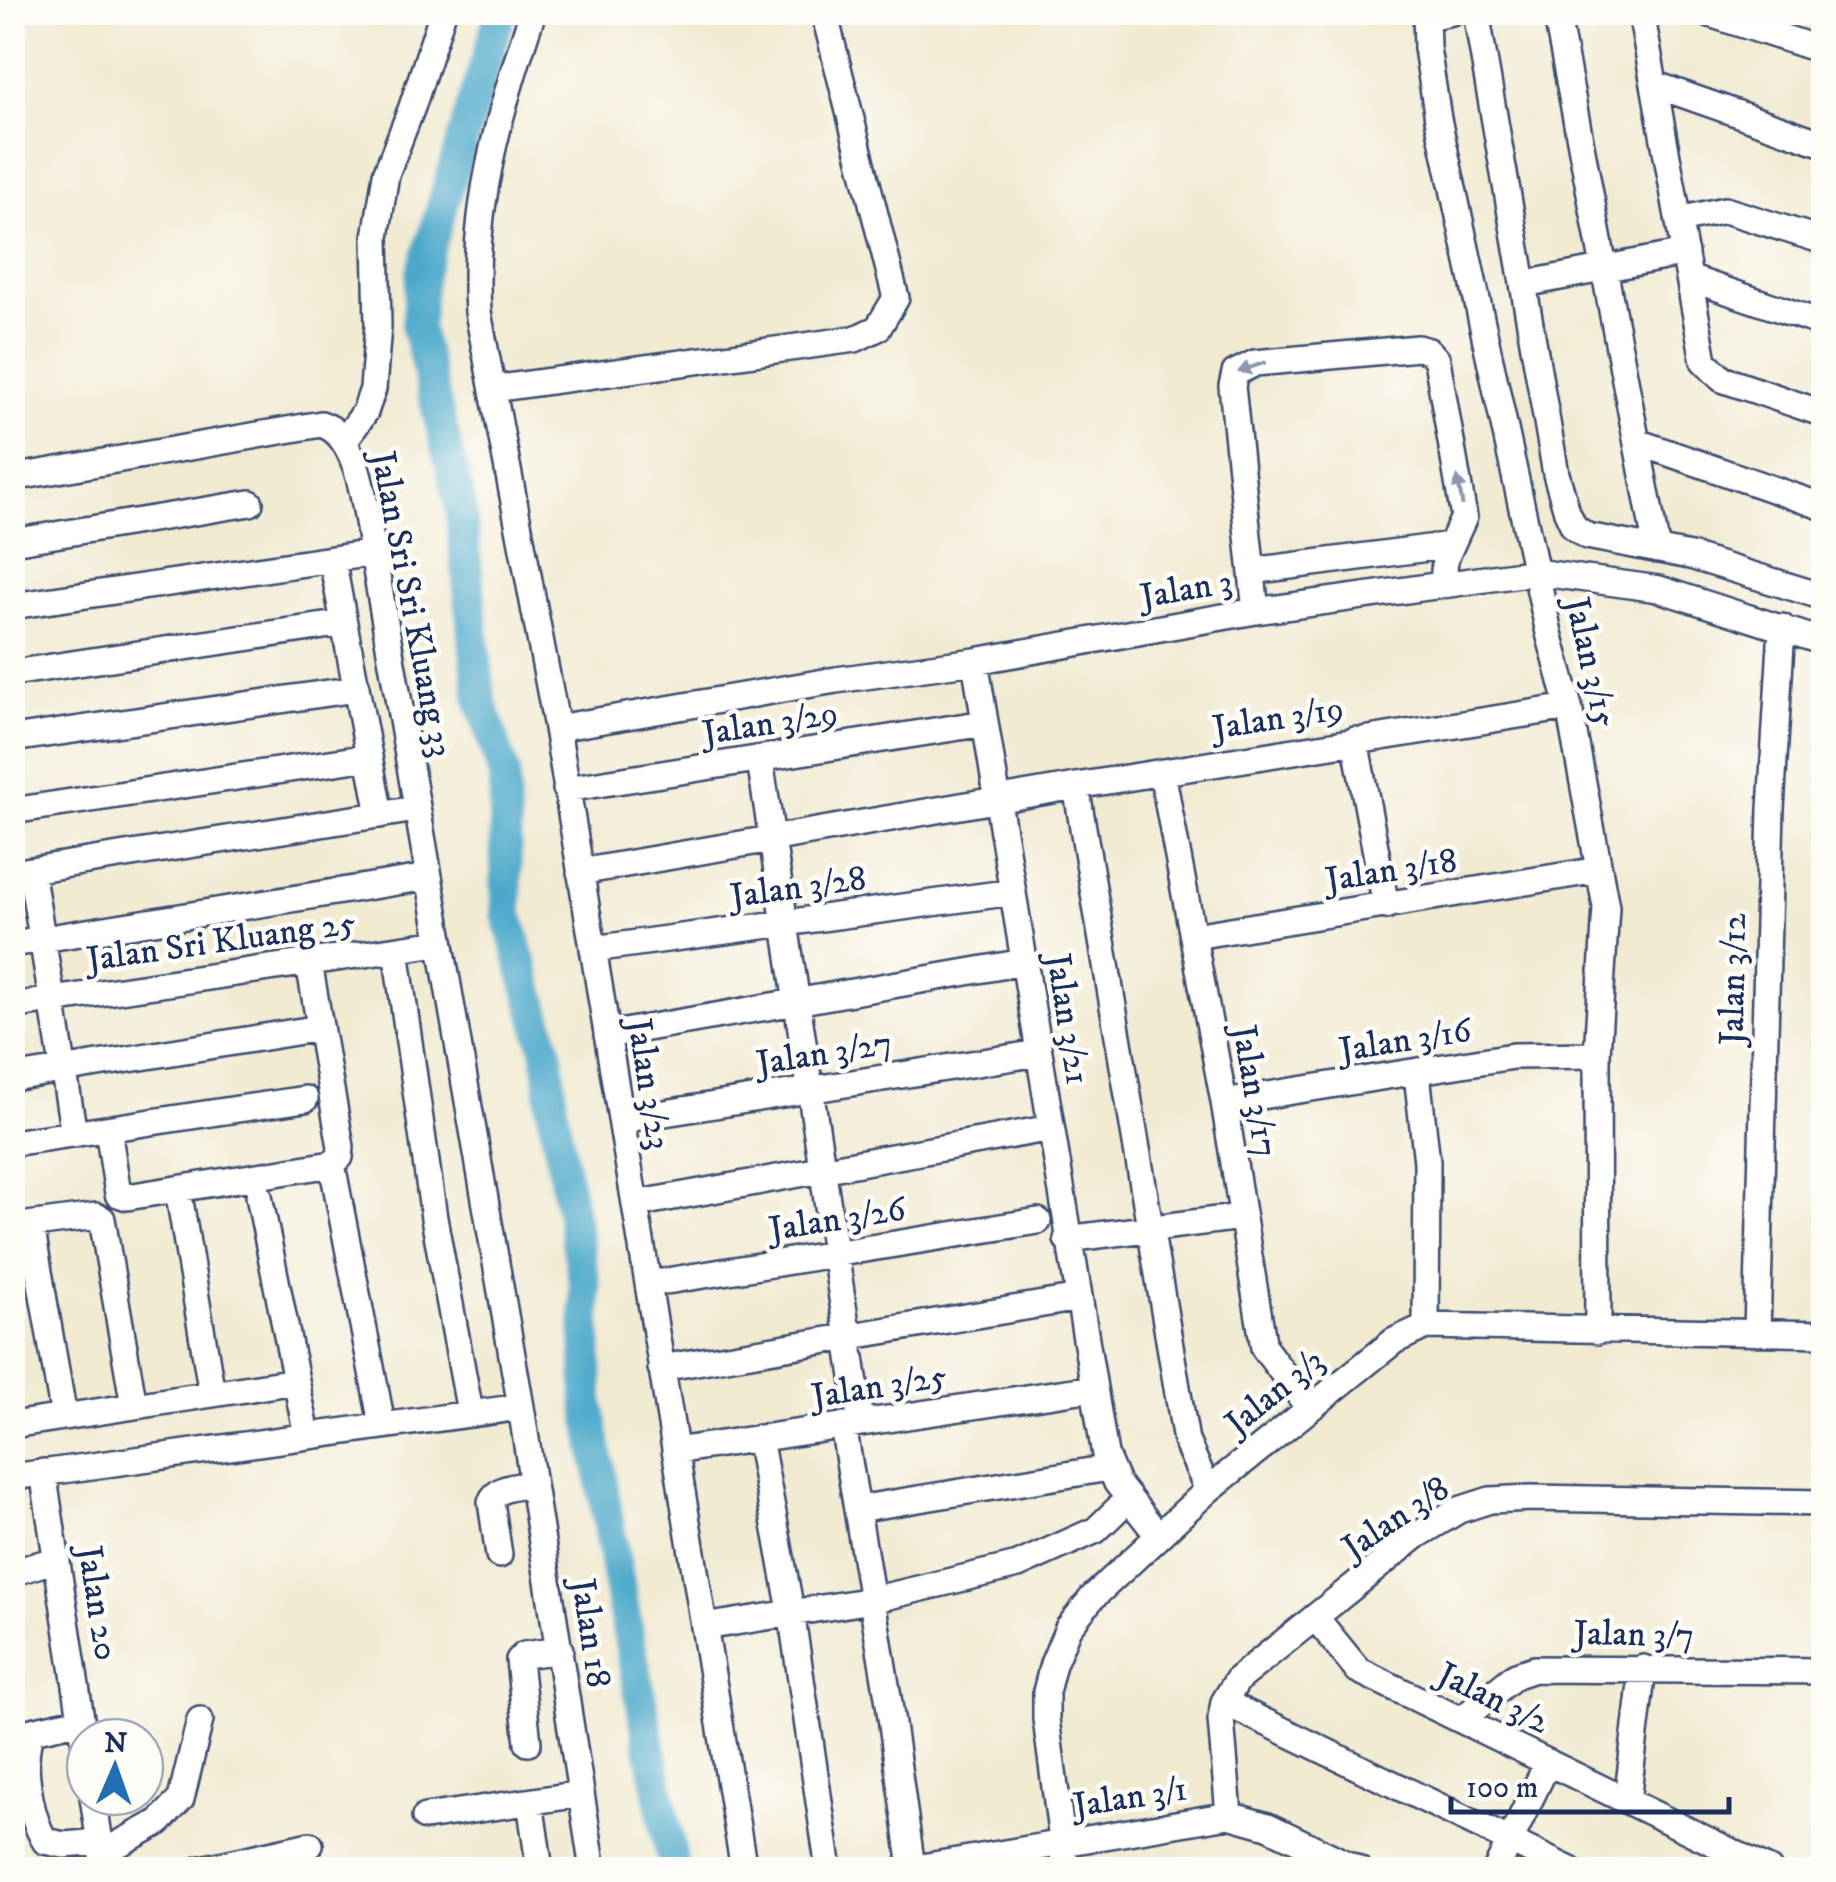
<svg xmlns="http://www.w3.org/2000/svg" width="1836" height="1882" font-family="'IM FELL DW Pica',serif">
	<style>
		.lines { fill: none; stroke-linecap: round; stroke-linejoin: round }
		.river { stroke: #4ca8ca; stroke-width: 32 }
		.minor-casing { stroke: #3b4b6f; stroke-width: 30 }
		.minor { stroke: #fff; stroke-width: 25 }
		.oneway { fill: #8d97ae }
		.labels { text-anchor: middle; stroke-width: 9; stroke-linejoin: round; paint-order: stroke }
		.street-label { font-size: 35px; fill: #1b2f5e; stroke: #fdfcf7 }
	</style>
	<rect width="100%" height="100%" fill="#fdfcf7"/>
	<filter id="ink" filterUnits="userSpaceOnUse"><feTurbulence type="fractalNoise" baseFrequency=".01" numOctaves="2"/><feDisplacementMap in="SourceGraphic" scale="20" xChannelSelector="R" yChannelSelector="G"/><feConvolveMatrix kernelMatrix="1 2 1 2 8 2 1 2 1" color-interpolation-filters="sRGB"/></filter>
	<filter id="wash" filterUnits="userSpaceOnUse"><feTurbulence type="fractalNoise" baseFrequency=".0048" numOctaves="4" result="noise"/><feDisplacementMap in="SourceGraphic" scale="40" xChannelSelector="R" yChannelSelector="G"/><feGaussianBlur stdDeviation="2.25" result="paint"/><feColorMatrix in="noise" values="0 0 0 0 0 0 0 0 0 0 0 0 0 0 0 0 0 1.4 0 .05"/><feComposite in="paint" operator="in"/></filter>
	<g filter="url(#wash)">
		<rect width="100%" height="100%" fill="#f1ead1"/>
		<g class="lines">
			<path class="river" d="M 501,12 L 422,273 L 417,327 L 460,503 L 480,699 L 504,773 L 507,913 L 548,1056 L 552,1107 L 585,1285 L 588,1401 L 622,1602 L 674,1870"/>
		</g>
	</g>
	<g filter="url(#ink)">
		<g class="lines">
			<defs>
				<path id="minor" d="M 533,12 C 500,109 471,208 478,312 L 557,728 L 744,1870
					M 1426,12 L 1427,48 L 1438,119 L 1549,633 L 1569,707 L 1606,907 L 1597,1055 L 1598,1331
					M 1476,12 L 1556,474 L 1567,512 L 1574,527 L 1587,536 L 1690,556 L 1824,597
					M 1556,12 L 1657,550
					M 1641,12 L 1704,361 L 1722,379 L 1824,414
					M 1704,12 L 1824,51
					M 1427,17 L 1452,12
					M 1656,85 L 1824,144
					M 1679,220 L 1725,210 L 1824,241
					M 1689,278 L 1824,324
					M 1524,284 L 1685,253
					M 493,389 L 855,339 L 878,328 L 896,298 L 824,12
					M 345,440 L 365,412 L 373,389 L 378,325 L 376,237 L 386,174 L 412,107 L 443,12
					M 1637,442 L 1824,507
					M 12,478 L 321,424 C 361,435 366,516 373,553 L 521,1407 L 593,1870
					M 12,542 L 250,503
					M 332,559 L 380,815
					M 1252,571 L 1451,545
					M 12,606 L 373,553
					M 1256,611 L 1232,386 L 1235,373 L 1255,363 L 1418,348 L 1429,351 L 1437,360 L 1464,517 L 1445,559 L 1443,584
					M 975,661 L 1105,1455 L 1117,1483 L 1157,1534
					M 12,673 L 344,623
					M 557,728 L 836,680 L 975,661 L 1256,611 L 1535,572 L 1659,589 L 1824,642
					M 12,739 L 356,689
					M 1355,740 L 1386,906
					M 760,760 L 861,1423
					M 1162,772 L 1224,1102 L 1264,1348 L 1309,1408
					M 1076,786 L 1186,1441 L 1208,1490
					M 566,789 L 985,723
					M 12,811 L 369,757
					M 31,870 L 74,1134
					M 580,872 L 1076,786 L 1569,707
					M 12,873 L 416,809
					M 1194,936 L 1599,870
					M 12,944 L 428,877
					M 593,949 L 1013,892
					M 396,950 L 434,1218 L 470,1412
					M 12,1006 L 439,943
					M 607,1035 L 1024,962
					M 1417,1074 L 1427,1162 L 1426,1326
					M 12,1078 L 320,1028
					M 1224,1102 L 1513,1056 L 1597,1055
					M 621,1120 L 1039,1053
					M 108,1129 L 118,1194 L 127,1197 L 332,1164 L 340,1157 L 341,1147 L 309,963
					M 12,1143 L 305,1099
					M 332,1164 L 382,1424
					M 178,1189 L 212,1394
					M 259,1196 L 307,1435
					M 635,1204 L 1051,1128
					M 31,1225 L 64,1417
					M 12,1227 L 96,1216 L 102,1219 L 134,1406
					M 1067,1239 L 1241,1217
					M 648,1284 L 1038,1221
					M 1757,1333 L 1771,809 L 1782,627
					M 661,1368 L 1079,1298
					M 12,1425 L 296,1381
					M 843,1425 L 889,1703 L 912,1868
					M 759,1438 L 791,1611 L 829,1870
					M 675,1451 L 1093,1388
					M 43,1472 L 85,1744
					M 12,1477 L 521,1407
					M 857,1509 L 1109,1468
					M 499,1555 L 491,1502 C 497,1486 518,1487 533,1484
					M 12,1573 L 57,1559
					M 1315,1617 L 1358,1670 L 1769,1870
					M 704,1627 L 872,1600 L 1018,1565 L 1096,1530 L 1129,1498
					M 1224,1702 L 1570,1870
					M 81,1720 L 32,1731 C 19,1757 30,1816 45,1841 L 64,1845 L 100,1842
					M 1461,1720 L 1516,1675 L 1534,1669 L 1824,1671
					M 528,1743 L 519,1660 L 524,1655 L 560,1650
					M 93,1797 L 102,1856
					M 1627,1801 L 1643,1668
					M 530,1802 L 540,1870
					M 1229,1815 L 1221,1719 L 1224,1702 L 1238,1679 L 1416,1536 L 1459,1510 L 1490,1500 L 1531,1498 L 1824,1503
					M 425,1817 L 581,1794
					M 102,1853 L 159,1822 L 181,1799 L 200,1720
					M 198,1870 L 310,1845
					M 904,1870 L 1229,1815 L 1268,1826 L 1359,1870
					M 1066,1870 L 1046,1719 L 1046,1692 L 1053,1664 L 1068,1628 L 1092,1598 L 1208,1490 L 1394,1341 L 1426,1326 L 1824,1334
					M 1496,1870 L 1548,1762"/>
			</defs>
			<use href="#minor" class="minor-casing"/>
			<use href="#minor" class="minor"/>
		</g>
		<defs><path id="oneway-solid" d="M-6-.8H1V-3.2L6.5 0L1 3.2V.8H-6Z" transform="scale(2.5)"/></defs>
		<g class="oneway">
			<use href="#oneway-solid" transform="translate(1252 367) rotate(161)"/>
			<use href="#oneway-solid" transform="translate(1460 491) rotate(-100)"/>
		</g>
	</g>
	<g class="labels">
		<g class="street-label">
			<text transform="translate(1186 588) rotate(-10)" y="12">Jalan 3</text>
			<text transform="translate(413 604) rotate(79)" y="12">Jalan Sri Sri Kluang 33</text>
			<text transform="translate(1592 662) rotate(77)" y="12">Jalan 3/15</text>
			<text transform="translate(1278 717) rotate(-9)" y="12">Jalan 3/19</text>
			<text transform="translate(770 722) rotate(-9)" y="12">Jalan 3/29</text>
			<text transform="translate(1391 869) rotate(-9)" y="12">Jalan 3/18</text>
			<text transform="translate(798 886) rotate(-8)" y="12">Jalan 3/28</text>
			<text transform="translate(221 940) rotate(-8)" y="12">Jalan Sri Kluang 25</text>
			<text transform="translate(1732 979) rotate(-89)" y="12">Jalan 3/12</text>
			<text transform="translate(1069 1019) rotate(81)" y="12">Jalan 3/21</text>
			<text transform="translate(1405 1039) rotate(-9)" y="12">Jalan 3/16</text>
			<text transform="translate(824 1052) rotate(-9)" y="12">Jalan 3/27</text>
			<text transform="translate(650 1084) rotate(81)" y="12">Jalan 3/23</text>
			<text transform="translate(1256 1091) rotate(80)" y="12">Jalan 3/17</text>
			<text transform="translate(837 1218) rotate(-9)" y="12">Jalan 3/26</text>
			<text transform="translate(879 1385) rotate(-9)" y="12">Jalan 3/25</text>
			<text transform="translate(1274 1391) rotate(-39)" y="12">Jalan 3/3</text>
			<text transform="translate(1395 1517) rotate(-34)" y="12">Jalan 3/8</text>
			<text transform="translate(99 1603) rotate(81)" y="12">Jalan 20</text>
			<text transform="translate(592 1633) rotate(81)" y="12">Jalan 18</text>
			<text transform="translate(1634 1633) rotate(1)" y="12">Jalan 3/7</text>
			<text transform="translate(1494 1697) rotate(26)" y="12">Jalan 3/2</text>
			<text transform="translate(1130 1796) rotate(-9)" y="12">Jalan 3/1</text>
		</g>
	</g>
	<rect width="1836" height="1882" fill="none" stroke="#fdfcf7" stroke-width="50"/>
	<g transform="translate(115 1767) rotate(2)"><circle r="48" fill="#fdfcf7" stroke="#a3aaba" stroke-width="2.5"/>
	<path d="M0-8L18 38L0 25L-18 38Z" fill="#1f6fb2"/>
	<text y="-15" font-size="28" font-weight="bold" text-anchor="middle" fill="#1b2f5e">N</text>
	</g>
	<path d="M1451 1797v15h278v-15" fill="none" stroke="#1b2f5e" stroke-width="5"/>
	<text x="1466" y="1797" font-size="30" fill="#1b2f5e" stroke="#fdfcf7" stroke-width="8" paint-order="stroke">100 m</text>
</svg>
